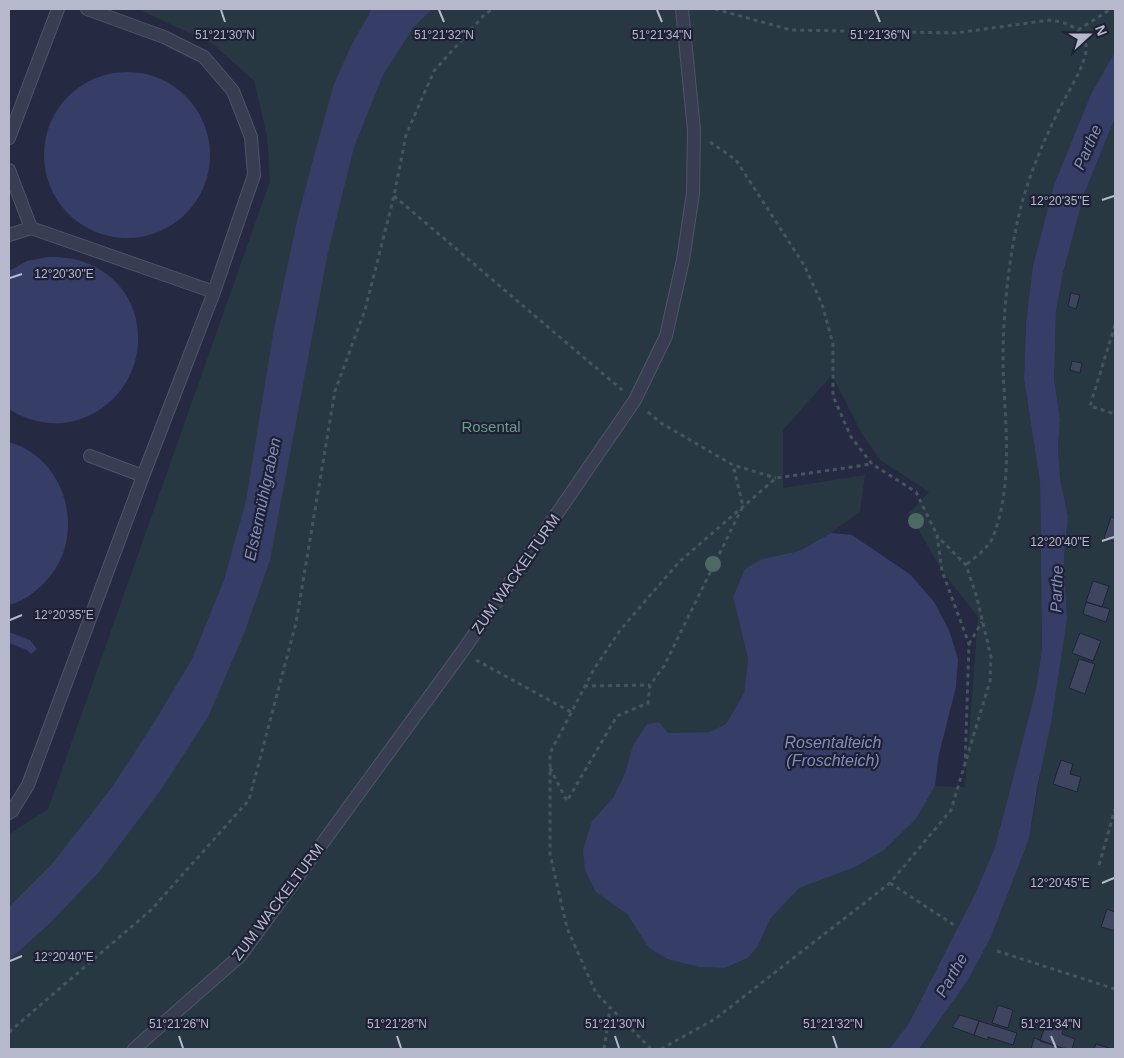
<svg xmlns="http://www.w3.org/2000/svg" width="1124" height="1058" font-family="Helvetica,sans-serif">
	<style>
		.green { fill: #273842; fill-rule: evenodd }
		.water { fill: #363e67 }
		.building { fill: #3f445f; stroke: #202338 }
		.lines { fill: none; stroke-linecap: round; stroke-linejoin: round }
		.lane-casing { stroke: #515468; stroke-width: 14 }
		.path { stroke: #45555f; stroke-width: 3; stroke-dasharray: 4 4; stroke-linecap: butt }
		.lane { stroke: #393d51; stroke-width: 12 }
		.tree { fill: #4c6966 }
		.ticks { fill: none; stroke: #b6b8cb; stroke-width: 2 }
		.labels { text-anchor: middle; stroke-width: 4.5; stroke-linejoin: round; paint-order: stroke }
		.park-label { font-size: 15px; fill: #6c9d85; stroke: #1e2136 }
		.street-label { font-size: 15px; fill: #b6b8cb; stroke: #1e2136 }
		.water-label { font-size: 16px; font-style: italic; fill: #848cb8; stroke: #1e2136 }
		.ticks-label { font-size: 12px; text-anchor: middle; fill: #b6b8cb; stroke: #1e2136; stroke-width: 4.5; stroke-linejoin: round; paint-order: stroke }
	</style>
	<rect width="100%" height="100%" fill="#252941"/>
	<path class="green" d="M 138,9 L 1115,9 L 1115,52 L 1091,94 L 1054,185 L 1033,265 L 1026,323 L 1024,379 L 1040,482 L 1042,649 L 1036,689 L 995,847 L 976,892 L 908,1025 L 889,1049 L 9,1049 L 9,834 L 48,809 L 270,181 L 267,136 L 254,81 L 213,44 ZM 832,375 L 862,434 L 880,460 L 929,492 L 909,513 L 942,571 L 978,617 L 965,787 L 935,786 L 916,819 L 855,867 L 799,887 L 770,919 L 758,946 L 748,958 L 725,968 L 699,967 L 667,959 L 649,948 L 627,914 L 592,821 L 613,798 L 625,773 L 633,745 L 647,724 L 659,722 L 668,733 L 709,732 L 726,724 L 744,693 L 748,659 L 733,597 L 762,559 L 799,551 L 831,533 L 860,512 L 865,475 L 783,488 L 783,430 Z
		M 1115,118 L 1115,1049 L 919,1049 L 968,980 L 991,937 L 1029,839 L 1067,619 L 1064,555 L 1068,517 L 1060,478 L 1058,447 L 1060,419 L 1054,379 L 1056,311 L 1063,273 L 1084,194 Z"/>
	<path class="water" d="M 372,9 L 432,9 L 413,28 L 383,75 L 354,147 L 328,252 L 270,560 L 245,631 L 208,717 L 160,791 L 99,872 L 49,924 L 9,960 L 9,907 L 52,864 L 113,786 L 153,724 L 192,659 L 224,580 L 246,501 L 273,334 L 297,221 L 315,152 L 334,84 L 352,44 Z
		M 1115,52 L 1115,118 L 1084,194 L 1063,273 L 1056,311 L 1054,379 L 1060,419 L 1058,447 L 1060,478 L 1068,517 L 1064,555 L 1067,619 L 1051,723 L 1037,788 L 1029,839 L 991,937 L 968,980 L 919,1049 L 889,1049 L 908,1025 L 976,892 L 995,847 L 1036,689 L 1042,649 L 1040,482 L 1024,379 L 1026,323 L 1033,265 L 1054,185 L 1091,94 Z
		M44 155a83 83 0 1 1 166 0a83 83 0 1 1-166 0Z
		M 48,257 C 62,257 76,258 89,264 C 162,295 151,401 74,421 C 51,427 28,421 9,409 L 9,271 L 27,261 Z
		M 9,442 C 69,459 88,540 44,583 C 34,593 22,602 9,605 Z
		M 831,533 L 852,535 L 911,575 L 934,602 L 949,630 L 958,659 L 956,687 L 939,754 L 935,786 L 916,819 L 884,850 L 855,867 L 799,888 L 770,919 L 758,946 L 748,958 L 725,968 L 699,967 L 667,959 L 649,948 L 627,914 L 596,892 L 585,870 L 583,850 L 592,821 L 613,798 L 625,773 L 633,745 L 647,724 L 659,722 L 668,733 L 709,732 L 726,724 L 744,693 L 748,659 L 733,597 L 745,569 L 762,559 L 799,551 Z
		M 9,632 L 30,640 L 37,649 L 31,654 L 27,650 L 9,643 Z"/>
	<path class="building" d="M 1071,293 L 1080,295 L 1076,309 L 1068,306 Z
		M 1072,361 L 1082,363 L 1080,373 L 1070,370 Z
		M 1111,517 L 1115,518 L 1115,541 L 1104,538 Z
		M 1093,581 L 1109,586 L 1102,607 L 1086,602 Z
		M 1086,602 L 1110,609 L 1106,622 L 1083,614 Z
		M 1080,633 L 1101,641 L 1093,661 L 1072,653 Z
		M 1079,659 L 1095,664 L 1085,694 L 1069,688 Z
		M 1061,760 L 1073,764 L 1070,774 L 1081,777 L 1077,792 L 1053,784 Z
		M 1107,909 L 1115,912 L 1115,931 L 1101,927 Z
		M 998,1005 L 1013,1010 L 1008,1028 L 992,1023 Z
		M 960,1015 L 979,1021 L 974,1035 L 952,1027 Z
		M 979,1021 L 1017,1033 L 1013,1045 L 988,1037 L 988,1040 L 974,1035 Z
		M 1046,1023 L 1063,1029 L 1062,1034 L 1075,1039 L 1072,1049 L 1062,1048 L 1040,1041 Z
		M 1034,1038 L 1062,1048 L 1062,1049 L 1031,1049 Z
		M 1096,1044 L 1112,1049 L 1094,1049 Z"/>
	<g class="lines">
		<defs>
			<path id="lane" d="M 9,138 L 58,9
				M 9,170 L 31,228
				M 9,235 L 31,228 L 214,292
				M 90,456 L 143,476
				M 9,813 L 12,811 L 28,785 L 143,476 L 214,292 L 254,175 L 251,137 L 233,91 L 204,57 L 164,37 L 87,9
				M 134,1049 L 240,956 L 462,652 L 635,400 L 666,336 L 683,260 L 693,193 L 694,130 L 682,9"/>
		</defs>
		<use href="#lane" class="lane-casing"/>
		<path class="path" d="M 715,9 L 791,30 L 956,33 L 1050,20 C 1067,22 1088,30 1086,51 C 1084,69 1064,98 1056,116 C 1040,149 1026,183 1018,219 C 1008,265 1003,314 1003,362 C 1004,419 1015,484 992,539 C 989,547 973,559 966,565
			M 1078,30 L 1111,9
			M 710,142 L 736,160 L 804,265 L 822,304 L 833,344 L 833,396 L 851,437 L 872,464 L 916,492 L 937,535 L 942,571 L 969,644 L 965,766
			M 394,196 L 622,390
			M 1115,325 L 1090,406 L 1115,414
			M 648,412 L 661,423 L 733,465 L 776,478
			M 969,644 L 982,622
			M 476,660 L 571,712
			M 584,686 L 650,685
			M 550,768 L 567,801 L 617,716 L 648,703 L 650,685 L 664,666 L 743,506 L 733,465
			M 1099,865 L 1115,809
			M 890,883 L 954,925
			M 997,951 L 1115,989
			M 9,1032 L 151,910 L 249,800 L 296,623 L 335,391 L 365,310 L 394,196 L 406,135 L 434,71 L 485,14 L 493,9
			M 604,1049 L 610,1008
			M 651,1049 L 596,993 L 567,928 L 550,854 L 550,753 L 594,669 L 621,629 L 679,562 L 776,478 L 872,464
			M 661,1049 L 715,1019 L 890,883 L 951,810 L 990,681 L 991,657 L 977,598 L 966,565 L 937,536"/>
		<use href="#lane" class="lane"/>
	</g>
	<g class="tree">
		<circle cx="916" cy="521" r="8"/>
		<circle cx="713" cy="564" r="8"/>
	</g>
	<path class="ticks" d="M 221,10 L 225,22M 439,10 L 444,22M 657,10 L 662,22M 875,10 L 880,22M 1102,200 L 1114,196M 10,278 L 22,274M 1102,541 L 1114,537M 10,620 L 22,615M 1102,883 L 1114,878M 10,961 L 22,956M 179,1036 L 183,1048M 397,1036 L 401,1048M 615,1036 L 619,1048M 833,1036 L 837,1048M 1051,1036 L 1056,1048"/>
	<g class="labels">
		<g class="park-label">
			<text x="491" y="432">Rosental</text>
		</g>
		<g class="street-label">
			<text transform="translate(516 574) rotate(-55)" y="5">ZUM WACKELTURM</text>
			<text transform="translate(278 902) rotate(-53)" y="5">ZUM WACKELTURM</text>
		</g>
		<g class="water-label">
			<text transform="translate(1087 147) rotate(-66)" y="6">Parthe</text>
			<text transform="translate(262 499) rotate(-78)" y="6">Elstermühlgraben</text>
			<text transform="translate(1056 589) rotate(-88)" y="6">Parthe</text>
			<text x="833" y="748">Rosentalteich<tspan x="833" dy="18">(Froschteich)</tspan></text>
			<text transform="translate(951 975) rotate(-60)" y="6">Parthe</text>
		</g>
	</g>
	<g class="ticks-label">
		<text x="225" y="39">51°21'30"N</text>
		<text x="444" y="39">51°21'32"N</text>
		<text x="662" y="39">51°21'34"N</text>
		<text x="880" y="39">51°21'36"N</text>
		<text x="1060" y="205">12°20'35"E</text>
		<text x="64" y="278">12°20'30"E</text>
		<text x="1060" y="546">12°20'40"E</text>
		<text x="64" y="619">12°20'35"E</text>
		<text x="1060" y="887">12°20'45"E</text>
		<text x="64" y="961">12°20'40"E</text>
		<text x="179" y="1028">51°21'26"N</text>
		<text x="397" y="1028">51°21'28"N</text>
		<text x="615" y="1028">51°21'30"N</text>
		<text x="833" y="1028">51°21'32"N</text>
		<text x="1051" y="1028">51°21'34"N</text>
	</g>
	<rect width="1124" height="1058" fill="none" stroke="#b6b8cb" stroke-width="20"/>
	<g transform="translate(1089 35) rotate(69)" stroke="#1e2136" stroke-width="4" paint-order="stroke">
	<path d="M0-4L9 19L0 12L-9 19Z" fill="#b6b8cb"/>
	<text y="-8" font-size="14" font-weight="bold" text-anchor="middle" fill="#b6b8cb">N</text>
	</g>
</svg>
